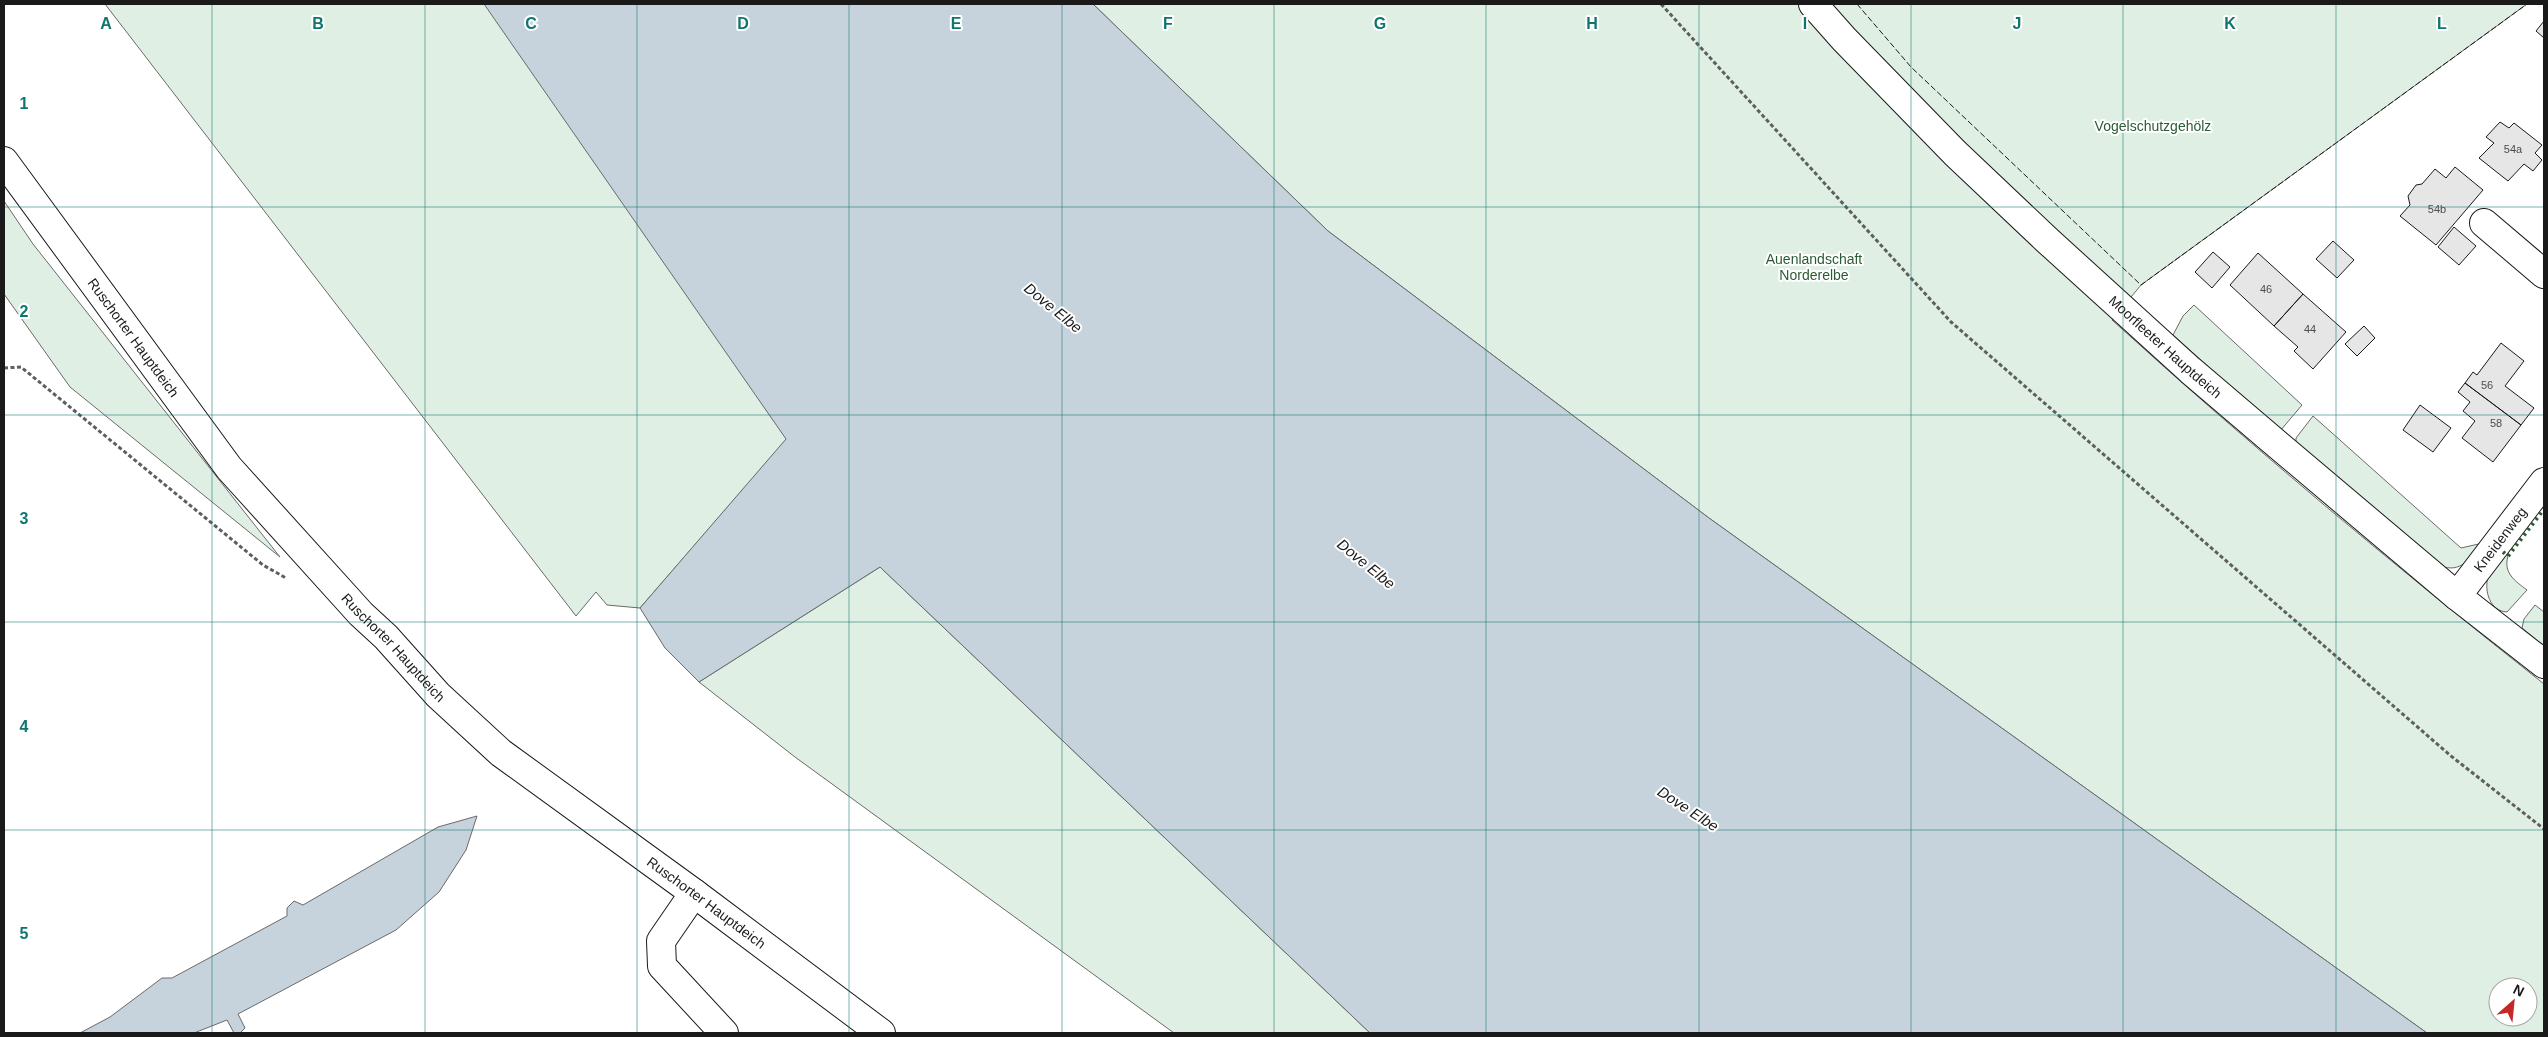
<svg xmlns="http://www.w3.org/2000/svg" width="2548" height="1037" font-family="Helvetica,sans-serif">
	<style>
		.green { fill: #e0efe3; stroke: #6a6a6a; fill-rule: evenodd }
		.water { fill: #c6d2dc; stroke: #6a6a6a }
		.building { fill: #e6e6e6; stroke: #1a1a1a }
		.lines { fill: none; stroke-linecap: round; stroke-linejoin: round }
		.minor-casing { stroke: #1a1a1a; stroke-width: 30 }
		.path { stroke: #5f5f5f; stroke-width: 3; stroke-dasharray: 4 2.5; stroke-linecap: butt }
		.minor { stroke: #fff; stroke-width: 28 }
		.hedge { stroke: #2b5a34; stroke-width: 4; stroke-dasharray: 2.5 4; stroke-linecap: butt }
		.fence { stroke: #1a1a1a; stroke-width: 1; stroke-dasharray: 6 2.5; stroke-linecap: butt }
		.grid { fill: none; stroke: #0f766e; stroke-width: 1; stroke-opacity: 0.55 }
		.labels { text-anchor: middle; stroke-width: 4; stroke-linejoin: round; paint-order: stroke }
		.number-label { font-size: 11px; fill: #4d4d4d }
		.park-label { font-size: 14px; fill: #2b5a34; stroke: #fff }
		.street-label { font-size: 14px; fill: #1a1a1a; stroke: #fff }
		.water-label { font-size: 15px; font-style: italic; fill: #1a1a1a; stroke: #fff }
		.grid-label { font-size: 16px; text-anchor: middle; font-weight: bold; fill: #0f766e; stroke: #fff; stroke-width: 4; stroke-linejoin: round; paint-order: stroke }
	</style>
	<rect width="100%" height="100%" fill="#fff"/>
	<path class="green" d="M 105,4 L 2527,4 L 2141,285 L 2112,320 C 2251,446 2396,567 2544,684 L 2544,1033 L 2427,1033 L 1709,518 L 1328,231 L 1094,5 L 759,399 L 787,439 L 640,608 L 607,605 L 596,592 L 576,616 ZM 2498,987 L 2528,987 L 2528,1017 L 2498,1017 Z
		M 4,201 L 33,244 L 280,557 L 70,387 L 4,294 Z
		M 2194,305 L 2302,405 L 2280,431 L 2173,335 L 2183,316 Z
		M 2313,416 L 2461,548 L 2483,543 C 2472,556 2463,572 2444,567 L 2296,444 L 2296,438 Z
		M 2503,552 L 2508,556 C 2503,573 2515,581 2527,590 L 2507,612 C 2490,611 2484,592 2488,576 C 2490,568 2498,559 2503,552 Z
		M 880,567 L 1370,1033 L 1174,1033 L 795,757 L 699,682 Z
		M 2535,605 L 2544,612 L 2544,646 L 2522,628 L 2524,619 Z"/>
	<path class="water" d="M 484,4 L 1093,4 L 1328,231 L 1709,518 L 2427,1033 L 1370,1033 L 880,567 L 699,682 L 665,648 L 640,608 L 786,439 Z
		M 477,816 L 466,850 L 439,892 L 396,930 L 238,1014 L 245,1028 L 240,1033 L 234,1033 L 227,1020 L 194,1033 L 80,1033 L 110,1017 L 162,978 L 172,978 L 287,916 L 287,908 L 294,901 L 303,905 L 438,827 Z"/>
	<path class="building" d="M 2544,21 L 2544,38 L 2536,31 Z
		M 2500,122 L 2509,128 L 2514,123 L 2542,145 L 2535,153 L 2542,160 L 2533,171 L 2524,164 L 2508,181 L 2479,158 L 2494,143 L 2486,137 Z
		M 2455,167 L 2483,190 L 2436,245 L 2400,216 L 2410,205 L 2408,196 L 2416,185 L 2422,184 L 2435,169 L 2446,178 Z
		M 2454,227 L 2476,246 L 2459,265 L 2438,247 Z
		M 2333,241 L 2354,260 L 2337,278 L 2316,259 Z
		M 2213,252 L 2230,267 L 2212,288 L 2195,272 Z
		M 2258,253 L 2303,294 L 2274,326 L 2230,285 Z
		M 2303,294 L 2346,332 L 2313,369 L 2294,351 L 2298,347 L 2274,326 Z
		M 2364,326 L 2375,338 L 2357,356 L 2345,344 Z
		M 2501,343 L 2524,361 L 2505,386 L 2534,408 L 2521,425 L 2465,383 L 2473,372 L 2477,375 Z
		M 2465,383 L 2521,425 L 2493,462 L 2462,438 L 2475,421 L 2463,411 L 2470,402 L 2458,392 Z
		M 2420,405 L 2451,428 L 2433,452 L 2403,430 Z"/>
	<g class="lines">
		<defs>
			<g id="minor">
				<path id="s1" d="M 1813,4 L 1844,39 L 1955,153 L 2048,241 L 2190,370 L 2278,445 L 2457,596 L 2544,664"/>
				<path id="s2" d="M 4,161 L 229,468 L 361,614 L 386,637 L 438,695 L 501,753 L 694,893 L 881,1033"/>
				<path d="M 2484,223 L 2544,274"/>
				<path id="s3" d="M 2457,596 L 2544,482"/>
				<path d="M 694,893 L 661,941 L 662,966 L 724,1033"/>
			</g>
		</defs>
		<use href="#minor" class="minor-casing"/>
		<path class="path" d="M 1661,4 L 1951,322 L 2451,756 L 2544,829
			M 4,368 L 21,367 L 263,565 L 286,578"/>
		<use href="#minor" class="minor"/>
		<path class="hedge" d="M 2503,552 L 2508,556 L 2544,509"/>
		<path class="fence" d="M 1857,4 L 1911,67 L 2141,285 L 2527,4"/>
	</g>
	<path class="grid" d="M 212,4 L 212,1033M 425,4 L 425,1033M 637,4 L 637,1033M 849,4 L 849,1033M 1062,4 L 1062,1033M 1274,4 L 1274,1033M 1486,4 L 1486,1033M 1699,4 L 1699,1033M 1911,4 L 1911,1033M 2123,4 L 2123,1033M 2336,4 L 2336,1033M 4,207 L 2544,207M 4,415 L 2544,415M 4,622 L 2544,622M 4,830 L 2544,830"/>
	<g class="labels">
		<g class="number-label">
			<text x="2513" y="153">54a</text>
			<text x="2437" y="213">54b</text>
			<text x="2266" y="293">46</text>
			<text x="2310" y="333">44</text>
			<text x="2487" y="389">56</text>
			<text x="2496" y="427">58</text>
		</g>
		<g class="park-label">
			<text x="2153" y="131">Vogelschutzgehölz</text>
			<text x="1814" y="264">Auenlandschaft<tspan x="1814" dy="16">Norderelbe</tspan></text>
		</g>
		<g class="street-label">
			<text dy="5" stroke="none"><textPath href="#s2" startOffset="219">Ruschorter Hauptdeich</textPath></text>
			<text dy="5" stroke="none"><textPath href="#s1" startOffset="492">Moorfleeter Hauptdeich</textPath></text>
			<text dy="5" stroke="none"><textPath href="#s3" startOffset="71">Kneidenweg</textPath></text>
			<text dy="5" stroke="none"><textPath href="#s2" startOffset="624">Ruschorter Hauptdeich</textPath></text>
			<text dy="5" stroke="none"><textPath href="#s2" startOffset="1029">Ruschorter Hauptdeich</textPath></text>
		</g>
		<g class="water-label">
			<text transform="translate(1053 308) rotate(39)" y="5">Dove Elbe</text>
			<text transform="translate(1366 564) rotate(39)" y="5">Dove Elbe</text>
			<text transform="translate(1688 809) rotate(33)" y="5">Dove Elbe</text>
		</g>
	</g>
	<g class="grid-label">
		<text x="106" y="29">A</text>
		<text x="318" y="29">B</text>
		<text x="531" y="29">C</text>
		<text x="743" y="29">D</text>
		<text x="956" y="29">E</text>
		<text x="1168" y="29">F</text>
		<text x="1380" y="29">G</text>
		<text x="1592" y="29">H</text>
		<text x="1805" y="29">I</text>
		<text x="2017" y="29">J</text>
		<text x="2230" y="29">K</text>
		<text x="2442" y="29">L</text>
		<text x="24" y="109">1</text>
		<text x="24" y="317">2</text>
		<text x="24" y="524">3</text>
		<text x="24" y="732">4</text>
		<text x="24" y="939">5</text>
	</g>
	<rect width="2548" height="1037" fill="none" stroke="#1a1a1a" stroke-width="10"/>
	<g transform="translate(2513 1002) rotate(27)"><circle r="24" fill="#ffffff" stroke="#a3a3a3"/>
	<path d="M0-4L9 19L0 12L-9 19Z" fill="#c62828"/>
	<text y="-8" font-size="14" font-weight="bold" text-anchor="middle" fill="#1a1a1a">N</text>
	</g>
</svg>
